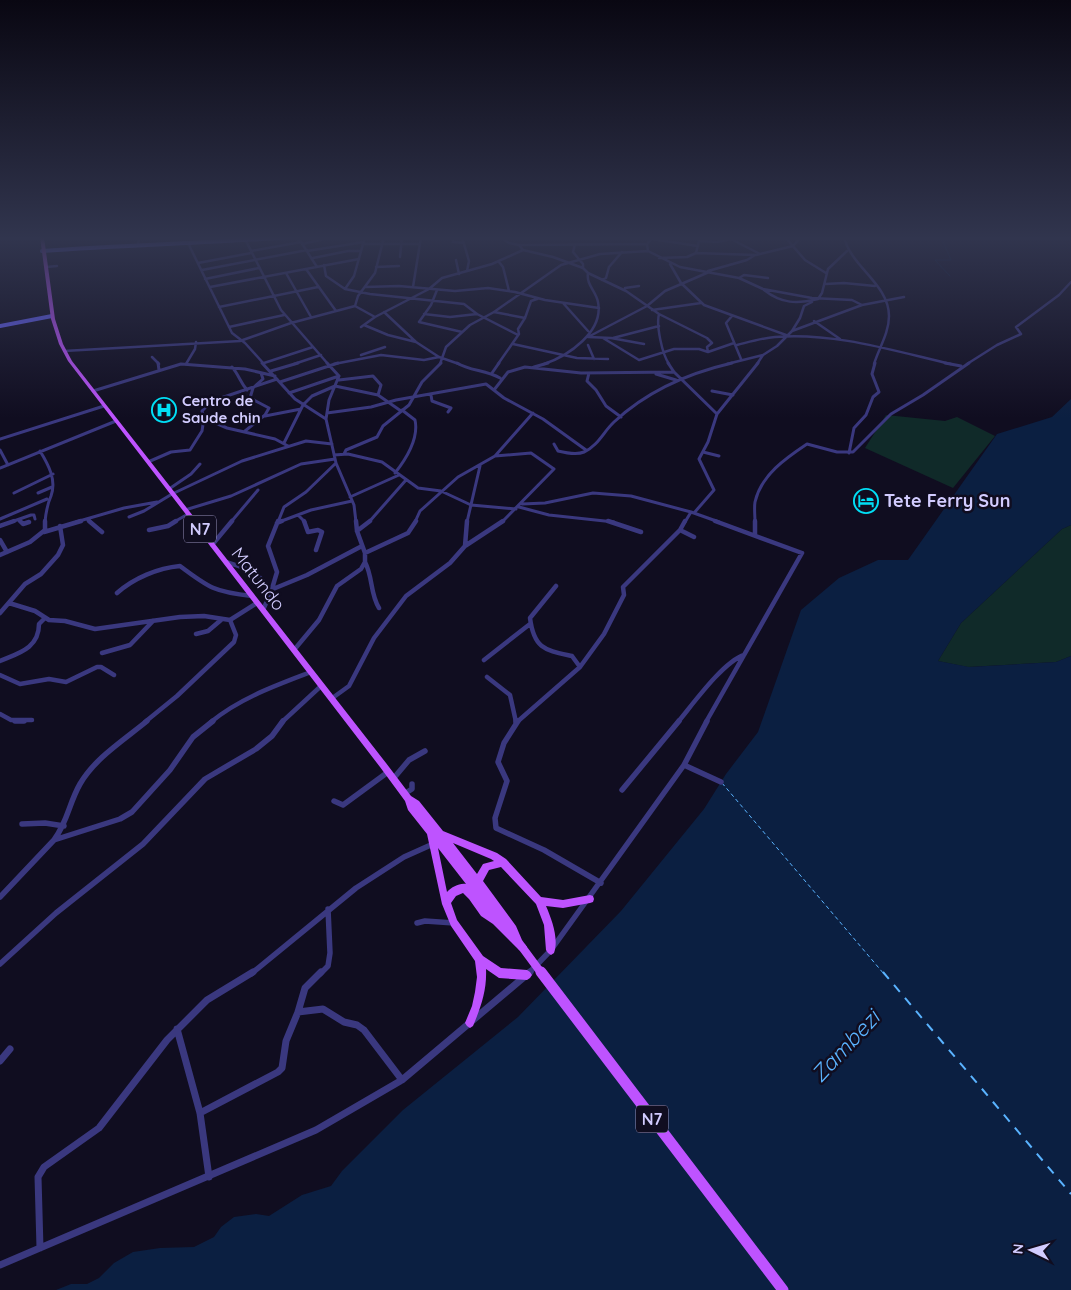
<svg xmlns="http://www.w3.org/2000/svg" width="1071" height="1290" font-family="Quicksand,sans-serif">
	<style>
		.green { fill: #102a29 }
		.water { fill: #0b1f41 }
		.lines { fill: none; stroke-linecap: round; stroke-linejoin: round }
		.stream { stroke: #0b1f41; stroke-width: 1 }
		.ferry-far1 { stroke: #5ab3ff; stroke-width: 1; stroke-dasharray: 4 3; stroke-linecap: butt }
		.ferry { stroke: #5ab3ff; stroke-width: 2; stroke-dasharray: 9 8; stroke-linecap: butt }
		.street-far4 { stroke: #3a387f; stroke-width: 2.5 }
		.street-far3 { stroke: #3a387f; stroke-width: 3 }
		.street-far2 { stroke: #3a387f; stroke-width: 4.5 }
		.street-far1 { stroke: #3a387f; stroke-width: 5.5 }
		.street { stroke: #3a387f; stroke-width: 7 }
		.secondary { stroke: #6763ff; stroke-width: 4 }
		.primary { fill: #be53ff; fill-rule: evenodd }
		.primary-bridge-far1 { stroke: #be53ff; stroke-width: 8 }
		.primary-bridge { stroke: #be53ff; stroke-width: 11 }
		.labels { text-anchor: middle; stroke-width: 5; stroke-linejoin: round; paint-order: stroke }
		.far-poi-label { font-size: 15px; font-weight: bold; fill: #d2ccff; stroke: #100d20; text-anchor: start }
		.shield { fill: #100d20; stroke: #9893bc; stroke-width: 1 }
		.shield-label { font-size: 16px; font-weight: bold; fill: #d2ccff }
		.poi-label { font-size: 18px; font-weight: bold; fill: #d2ccff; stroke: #100d20; text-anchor: start }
		.street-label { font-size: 18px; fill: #d2ccff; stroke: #100d20 }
		.near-water-label { font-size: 22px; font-style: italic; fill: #5ab3ff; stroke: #100d20 }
	</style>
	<rect width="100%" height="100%" fill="#100d20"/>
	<path class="green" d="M 886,415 L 945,421 L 957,417 L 995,436 L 953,488 L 865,448 Z
		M 1071,525 L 1071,656 L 1056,662 L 968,667 L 938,661 L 961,623 L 1062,529 Z"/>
	<path class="water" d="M 1071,399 L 1071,525 L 1062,529 L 961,623 L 938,661 L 969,667 L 1056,662 L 1071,656 L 1071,1290 L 56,1290 L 71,1284 L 87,1284 L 99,1278 L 114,1263 L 133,1252 L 160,1248 L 194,1247 L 214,1237 L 221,1227 L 234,1217 L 256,1214 L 269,1216 L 302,1195 L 331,1186 L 342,1171 L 403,1110 L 518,1017 L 621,911 L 704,809 L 726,774 L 758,732 L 801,610 L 839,578 L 878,560 L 908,560 L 997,434 L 1052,417 Z"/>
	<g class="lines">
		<path class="stream" d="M 941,237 L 951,260 L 935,260 L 950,276"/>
		<path class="ferry-far1" d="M 722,783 L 884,974"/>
		<path class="ferry" d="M 883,972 L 1071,1194"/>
		<path class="street-far4" d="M 244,237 L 281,310 L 328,364
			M 295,237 L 301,242 L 317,267
			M 454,237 L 453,242 L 464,243
			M 462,237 L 469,261 L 467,271
			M 500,237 L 509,243 L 519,245 L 647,244 L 653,237
			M 785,237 L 805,260 L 826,273
			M 844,237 C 851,267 889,284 889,316 C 889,333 879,348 874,364
			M 652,239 L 698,246
			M 681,239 L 682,237
			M 188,243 L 232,333 L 245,343 L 264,364
			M 138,244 L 139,239 L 155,237
			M 302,244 L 333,237
			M 363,244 L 420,244
			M 575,244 L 573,252 L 583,264 L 583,268
			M 647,244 L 648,251 L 680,267 L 739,278 L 763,289 L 812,298 L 852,300 L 862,305
			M 523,250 L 553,257 L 583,268 L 588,273 L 626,291 L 659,314 L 707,338 L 712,343 L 707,347 L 708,352
			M 251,251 L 301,242
			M 307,251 L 364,242
			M 696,253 L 756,255 L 793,246 L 801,237
			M 400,257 L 402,237
			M 313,258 L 348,251 L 361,251
			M 659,258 L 687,257 L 696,253 L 699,241 L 717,242 L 731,239 L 760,254
			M 456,260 L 459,274
			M 499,262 L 503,267 L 509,291
			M 198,263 L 251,253
			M 670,264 L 681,283 L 704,305 L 786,335
			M 324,265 L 326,276 L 345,289 L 370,294 L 464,304 L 477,314 L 518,335
			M 46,267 L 57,266
			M 376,267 L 399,266
			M 306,269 L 336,311
			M 202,270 L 307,250
			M 708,271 L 747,260 L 755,255
			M 286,273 L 311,317
			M 739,278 L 744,275 L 768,278
			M 205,279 L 259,268
			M 602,280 L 606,278 L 609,267 L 622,252
			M 825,284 L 844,283 L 875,286
			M 210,287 L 359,259
			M 365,287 L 399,286 L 455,291 L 488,288 L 515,292 L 545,300 L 599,308
			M 413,287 L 421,237
			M 625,288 L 639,286
			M 345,289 L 354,276 L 365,237
			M 437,290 L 431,305 L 419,322 L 462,332
			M 764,290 C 782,304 797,304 818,299 L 822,293 L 828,269 L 847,251
			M 563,303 L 588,331
			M 219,307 L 318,287
			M 652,310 L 701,303
			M 384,312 L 416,342 L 439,357 L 459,364
			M 494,312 L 525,318
			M 424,314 L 450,317 L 477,314
			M 659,314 C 656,325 662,354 669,364
			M 732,316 L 726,323 L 741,359
			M 375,317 L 355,306 L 358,296 L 375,273 L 384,237
			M 814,321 L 840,339
			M 364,325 L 388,335 L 416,342
			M 229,327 L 284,315
			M 361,327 L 375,317 L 429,289 L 442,278 L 492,264 L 523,250 L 519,245
			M 792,331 L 800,318 L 804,306 L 812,302
			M 588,337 L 647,306 L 665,291 L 709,272
			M 589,337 L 611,338 L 644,344
			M 603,338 L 639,360 L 674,349 L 699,349 L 708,352 L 734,343
			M 613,338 L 659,326
			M 513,344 L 577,358 L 608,359
			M 588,345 L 594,359
			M 737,345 C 749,342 762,338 775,337 C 834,332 894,351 951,364
			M 64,351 L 240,341 L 291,323 L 355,306
			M 361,355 L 385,347
			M 152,357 L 159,364
			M 264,363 L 313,347
			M 186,364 L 195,349 L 196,342
			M 294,364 L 321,355
			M 334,364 L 381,355 L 424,360 L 439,357
			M 440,364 L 446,347 L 470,325 L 494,312 L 561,265 L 600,254 L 648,251
			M 498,364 L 519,334 L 518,329 L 525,318 L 531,301 L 537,299
			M 544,364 C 568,356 604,332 598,302 C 596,291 586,285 588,273
			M 727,364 L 763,355
			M 757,364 L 763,355 L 777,346 L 792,331 L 862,305 L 904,297
			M 967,364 L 997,345 L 1021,334 L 1016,327 L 1059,295 L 1071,282"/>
		<path class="street-far3" d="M 158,363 L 159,370
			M 262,363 L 295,399 L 326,419
			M 327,363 L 339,376
			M 457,363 C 470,371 486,370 500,378
			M 668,363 L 674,372 L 717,414
			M 945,363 L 961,366
			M 232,367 C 239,375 240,382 247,390
			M 534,367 L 548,363
			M 271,371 L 298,363
			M 492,373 L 499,363
			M 589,373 L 587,381 L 596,390 L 606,406 L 621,417
			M 656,374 L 676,380
			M 339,376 L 329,400 L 326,419 L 336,463 L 354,505 L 356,522
			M 277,379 L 212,401 L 202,411 L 204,418 L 227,428 L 275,439 L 288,446
			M 339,380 L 373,376 L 381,385 L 378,395
			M 280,382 L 338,363
			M 494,390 L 508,372 L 525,367 L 581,373 L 674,372
			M 93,391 L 181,364 L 245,369 L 275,376
			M 712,391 L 733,395
			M 289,393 L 339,376
			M 431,395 L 432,401 L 451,408 L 448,412
			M 327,413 L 371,407 L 396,400 L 486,384 L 504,398 L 543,419 L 586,450
			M 265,416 L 301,409
			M 245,431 L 265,415 L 269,408 L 250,398 L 253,388 L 263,379 L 261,373
			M 0,439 L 104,406
			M 284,443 L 303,405 L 312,396 L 335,386 L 378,395 L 401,411
			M 554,444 L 558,451 C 566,453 577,455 584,452 C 598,446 604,431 614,422 C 647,391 689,373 732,363
			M 0,450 L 8,465
			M 40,451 C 48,464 57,480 51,496 C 47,505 46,511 45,522
			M 703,452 L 719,456
			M 849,453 L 854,428 L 866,415 L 873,397 L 879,392 L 872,374 L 875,363
			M 344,454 L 346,450 L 377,437 L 383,426 L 409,405 L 422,382 L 441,363
			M 334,455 L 348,454 L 382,462 L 418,488 L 441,491 L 471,505 L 516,509
			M 495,456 L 531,453 L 554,469 L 502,522
			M 148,462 L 171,452 L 190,450 L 202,431 L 204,418
			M 0,468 L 116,421
			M 395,473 C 406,459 419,438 415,420 L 402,410
			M 169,489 L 191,474 L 200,464
			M 14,493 L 53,474
			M 38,493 L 52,487
			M 350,497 L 399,475
			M 522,504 L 545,503 L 593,493 L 631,496 L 691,512 L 719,522
			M 519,507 L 549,515 L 614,522
			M 185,510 L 231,496 L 301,464 L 335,459
			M 694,513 L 714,490 L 699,459 L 708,442 L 717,414 L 758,363
			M 299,516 L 305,522
			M 129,517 L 144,511 L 172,494 L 242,461 L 306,441 L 332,444
			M 0,519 L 47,499
			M 87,519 L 91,522
			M 19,520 L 21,522
			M 11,522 L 31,515 L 34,515 L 35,519
			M 76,522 L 124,508 L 157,502
			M 174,522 L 188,514
			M 231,522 L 258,490
			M 278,522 L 284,507 L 306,492 L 336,463
			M 279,522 L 311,510 L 352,501
			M 369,522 L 406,480
			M 415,522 L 420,511 L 458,477 L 495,456 L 533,413
			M 467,522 L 480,466
			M 685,522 L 691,512
			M 755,522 C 755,516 754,508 755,502 C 761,475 786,458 807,444 L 837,452 L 853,452 L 891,414 L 923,395 L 969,363"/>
		<path class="street-far2" d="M 20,521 L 23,524 L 29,522
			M 89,521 L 102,532
			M 304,521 L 308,532 L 318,530 L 322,532 L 316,550
			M 608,521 L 641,532
			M 755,521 L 755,534
			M 277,523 L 282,521
			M 0,526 L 14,521
			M 149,530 L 168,526 L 176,521
			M 680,530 L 694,537
			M 357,531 L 370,521
			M 44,532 L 81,521
			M 0,540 L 7,552
			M 212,545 L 232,521
			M 465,546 L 467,521
			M 365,553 L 408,533 L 416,521
			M 0,555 L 30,542 L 45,530 L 45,521
			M 226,562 C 249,569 258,571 271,592 L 263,610
			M 365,562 C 373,577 370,594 379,608
			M 556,586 L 530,618 C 534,649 545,650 572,656 L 580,667
			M 273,589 L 307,575 L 362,546
			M 271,592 L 277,572 L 268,546 L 278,521
			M 117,593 C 134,578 158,568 180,566 C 209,588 215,592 252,596
			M 9,603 L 35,611 L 49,620 L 65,621 L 95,629 L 180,617 L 204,616 L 230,620 L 257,603
			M 0,613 L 25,584 L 41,574 L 58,555 L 63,545 L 60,526
			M 196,634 L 208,631 L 221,620
			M 294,650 L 319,620 L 337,586 L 361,569 L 365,562 L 365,553 L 357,531 L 356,521
			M 102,653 L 130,645 L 153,621
			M 484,660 L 530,624
			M 0,661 C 19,653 39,648 39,624 L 44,619
			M 0,675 L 20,684 L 49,679 L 66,682 L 97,667 L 101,667 L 114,675
			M 487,677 L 510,695 L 516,722
			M 331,699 L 349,686 L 374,638 L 406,596 L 450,563 L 465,546 L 503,521
			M 0,714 L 11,720 L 32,720
			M 145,722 L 177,696 L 234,642 L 236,635 L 230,620
			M 211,722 C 240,698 277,685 311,672
			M 282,722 L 321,686
			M 517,722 L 580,667 L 604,634 L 624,595 L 623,587 L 680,530 L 685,521
			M 678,722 C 693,704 723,662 744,655
			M 706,722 L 802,553 L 715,521"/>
		<path class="street-far1" d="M 15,721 L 24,721
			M 516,721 L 516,723
			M 518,721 L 504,743 L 498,762 L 507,781 L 495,818 L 496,828 L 544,850 L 601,883
			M 684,765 L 721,782
			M 393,779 L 409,760 L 425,751
			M 622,790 L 679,721
			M 404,794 L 412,789 L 412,784
			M 334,801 L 343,805 L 388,772
			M 22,824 L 45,823 L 64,826
			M 54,840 C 68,821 69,803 80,784 C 95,758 124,740 147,721
			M 0,897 L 54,840 L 120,819 L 132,812 L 170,770 L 193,737 L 213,721
			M 417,923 L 425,921 L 454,923
			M 0,964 L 56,913 L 143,844 L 205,779 L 256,749 L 272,736 L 283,721
			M 251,974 L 356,888 L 404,857 L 433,844
			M 320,974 L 328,966 L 330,953 L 328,909
			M 528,974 L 551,950 L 684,765 L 707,721"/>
		<path class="street" d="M 298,1012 L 323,1009 L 344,1022 L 357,1025 L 364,1030 L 402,1080
			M 177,1029 L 200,1113 L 209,1177
			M 0,1061 L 10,1049
			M 200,1113 L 278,1072 L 282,1068 L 286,1041 L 298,1012 L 305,988 L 321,972
			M 40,1248 L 38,1177 L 44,1167 L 99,1128 L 167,1040 L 207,1000 L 253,972
			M 0,1265 L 316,1130 L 402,1080 L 530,972"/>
		<path class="secondary" d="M 42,251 C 126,245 209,243 293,237
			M 0,326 L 52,316"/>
		<path class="primary" d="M 40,237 L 44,237 L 55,319 L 63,344 L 72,361 L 386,763 L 411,796 L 419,801 L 443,831 L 497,853 L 506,859 L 541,897 L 563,900 L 590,895 L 593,896 L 594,899 L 593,902 L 590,903 L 563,908 L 546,906 C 552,920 559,939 554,953 L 551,955 L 548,953 L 546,950 L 544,925 L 536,904 L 501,867 L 489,870 L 483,881 L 516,926 L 522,940 L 527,947 L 525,950 L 522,952 L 519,950 L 493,924 L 481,916 L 469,899 L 463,893 L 456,896 L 451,903 L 457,920 L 483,956 L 501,968 L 527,970 L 530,972 L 532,975 L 530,978 L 527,980 L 499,978 L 486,969 C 487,990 481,1007 473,1026 L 470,1028 L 467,1026 L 465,1023 L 472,1006 L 475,992 L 477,977 L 475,961 L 451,926 L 442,904 L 427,834 L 408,810 L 405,801 L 380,767 L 68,361 L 59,344 L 51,319 ZM 453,843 L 491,859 L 494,861 L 483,864 L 477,874 ZM 438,848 L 466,884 C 459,883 452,887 447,892 Z"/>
		<path class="primary-bridge-far1" d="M 522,947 L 542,974"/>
		<path class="primary-bridge" d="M 541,972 L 783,1290"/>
	</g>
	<linearGradient id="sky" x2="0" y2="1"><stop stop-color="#090712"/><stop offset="0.57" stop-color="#31354e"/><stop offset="1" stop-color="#31354e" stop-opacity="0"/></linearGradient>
	<rect width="1071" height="418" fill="url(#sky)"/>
	<defs>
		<symbol id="hospital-ring" viewBox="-11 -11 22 22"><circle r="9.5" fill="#100d20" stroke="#01dff6" stroke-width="1.5"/><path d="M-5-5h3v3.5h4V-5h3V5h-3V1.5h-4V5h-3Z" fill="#01dff6"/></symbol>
		<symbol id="hotel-ring" viewBox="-11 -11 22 22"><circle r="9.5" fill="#100d20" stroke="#01dff6" stroke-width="1.5"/><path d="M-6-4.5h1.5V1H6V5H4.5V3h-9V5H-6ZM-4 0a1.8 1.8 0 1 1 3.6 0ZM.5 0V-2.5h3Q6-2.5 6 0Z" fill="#01dff6"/></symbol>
	</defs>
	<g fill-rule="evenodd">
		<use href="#hospital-ring" x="150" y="396" width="28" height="28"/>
		<use href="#hotel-ring" x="852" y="487" width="28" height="28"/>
	</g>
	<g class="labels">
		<g class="far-poi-label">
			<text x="182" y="406">Centro de<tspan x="182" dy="17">Saude chin</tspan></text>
		</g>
		<g class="shield">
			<rect x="184" y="515.5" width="32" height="27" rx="4"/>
			<rect x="636" y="1105.5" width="32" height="27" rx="4"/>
		</g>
		<g class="shield-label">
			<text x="200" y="535">N7</text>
			<text x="652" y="1125">N7</text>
		</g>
		<g class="poi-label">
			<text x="884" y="507">Tete Ferry Sun</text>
		</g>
		<g class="street-label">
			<text transform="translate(258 579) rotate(52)" y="6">Matundo</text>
		</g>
		<g class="near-water-label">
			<text transform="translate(845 1046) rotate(-47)" y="8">Zambezi</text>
		</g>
	</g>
	<g transform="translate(1031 1250) rotate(275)" stroke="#100d20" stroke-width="4" paint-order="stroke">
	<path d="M0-4L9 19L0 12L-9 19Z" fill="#d2ccff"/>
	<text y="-8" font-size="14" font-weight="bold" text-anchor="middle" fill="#d2ccff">N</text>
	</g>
</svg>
